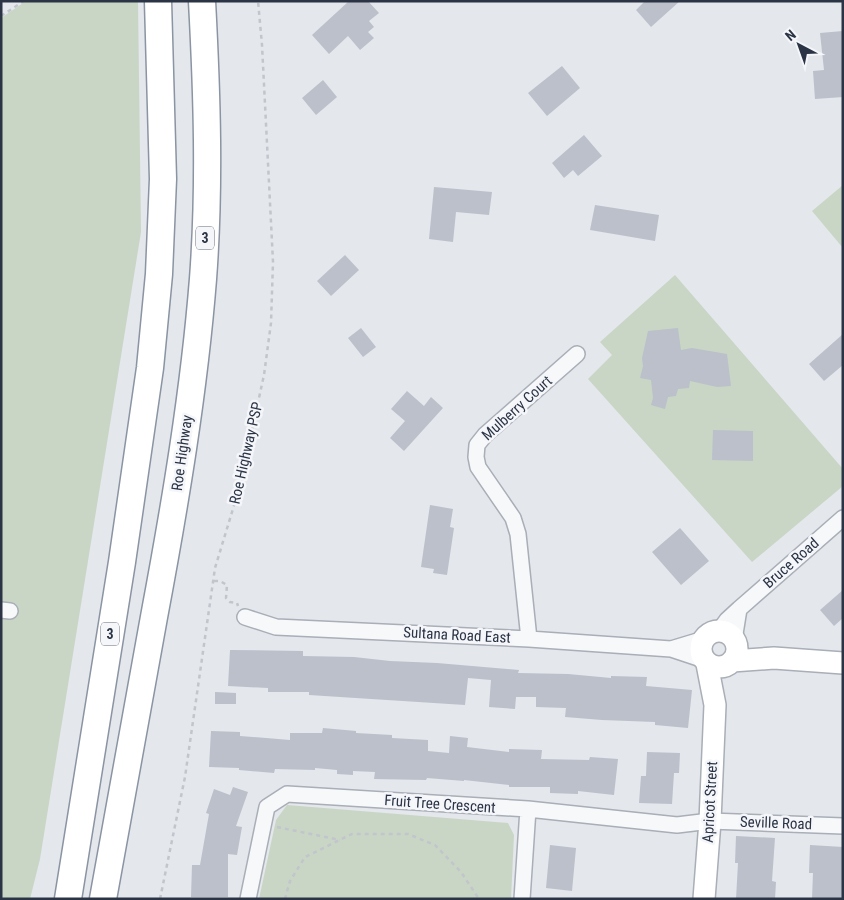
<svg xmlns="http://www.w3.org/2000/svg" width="844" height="900" font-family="'Roboto Condensed',sans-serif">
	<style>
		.green { fill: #c9d6c5 }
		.building { fill: #bbc0ca }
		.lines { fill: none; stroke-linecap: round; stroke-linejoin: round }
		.street-casing { stroke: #a9aeb7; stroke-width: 18 }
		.secondary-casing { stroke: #a9aeb7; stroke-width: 24 }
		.highway-casing { stroke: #8b94a3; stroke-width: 29 }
		.path { stroke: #c2c5cb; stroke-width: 2.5; stroke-dasharray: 4 4; stroke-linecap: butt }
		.street { stroke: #f7f8fa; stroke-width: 15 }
		.secondary { stroke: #fff; stroke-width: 21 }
		.highway { stroke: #fff; stroke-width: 26 }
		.labels { text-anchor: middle; stroke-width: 5; stroke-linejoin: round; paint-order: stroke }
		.shield { fill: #f4f6f9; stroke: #676e7b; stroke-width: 1 }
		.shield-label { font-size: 14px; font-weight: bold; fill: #2b3445 }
		.street-label { font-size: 15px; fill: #2b3445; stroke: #f4f6f9 }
	</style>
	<rect width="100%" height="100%" fill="#e4e7ec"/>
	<path class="green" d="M 26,1 L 138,1 L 141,232 L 40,859 L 30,899 L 1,899 L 1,18 Z
		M 843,185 L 843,248 L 812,211 Z
		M 675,275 L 843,469 L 843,486 L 752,562 L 588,379 L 612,355 L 600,342 Z
		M 287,805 L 508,823 L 514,835 L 511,899 L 259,899 L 276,820 Z"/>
	<path class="building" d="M 349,1 L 368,1 L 379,13 L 369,21 L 374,27 L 368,32 L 374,38 L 360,50 L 348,36 L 329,54 L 312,35 Z
		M 645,1 L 680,1 L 651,27 L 636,10 Z
		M 843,31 L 843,97 L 815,99 L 813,71 L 824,70 L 820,33 Z
		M 562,66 L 580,88 L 547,116 L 528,93 Z
		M 323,80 L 337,97 L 316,115 L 302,98 Z
		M 584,135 L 602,156 L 578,176 L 573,170 L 564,178 L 552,163 Z
		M 434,187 L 492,192 L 489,215 L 456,212 L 453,242 L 429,239 Z
		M 595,205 L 659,215 L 655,241 L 590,230 Z
		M 345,255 L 359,270 L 331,296 L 317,281 Z
		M 361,328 L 376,347 L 363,357 L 348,338 Z
		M 678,328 L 681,350 L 692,348 L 727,354 L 731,386 L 717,387 L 690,381 L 689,388 L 678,389 L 676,396 L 668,397 L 665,409 L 651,405 L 653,398 L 651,380 L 640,378 L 643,366 L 642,358 L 648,331 Z
		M 843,334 L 843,365 L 824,381 L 809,364 Z
		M 407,391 L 424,406 L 431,397 L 443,408 L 404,451 L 390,438 L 405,421 L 391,409 Z
		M 713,430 L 753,431 L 753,461 L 712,460 Z
		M 430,505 L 453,509 L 450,527 L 454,528 L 447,575 L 433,573 L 434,569 L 421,567 Z
		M 680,528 L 709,561 L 681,585 L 652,552 Z
		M 843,590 L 843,618 L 834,626 L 820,610 Z
		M 230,650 L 303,651 L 303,656 L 354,657 L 390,661 L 437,663 L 519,670 L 518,673 L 568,674 L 611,678 L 611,676 L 647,677 L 646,686 L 692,690 L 688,728 L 655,725 L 655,722 L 602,720 L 565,717 L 566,708 L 536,707 L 536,697 L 516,697 L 515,709 L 489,707 L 491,680 L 468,678 L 465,705 L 309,695 L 309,692 L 268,692 L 268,688 L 228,686 Z
		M 215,692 L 236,693 L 236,704 L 215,704 Z
		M 323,728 L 356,731 L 356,733 L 392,735 L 392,738 L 428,740 L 428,751 L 449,753 L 450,736 L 468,738 L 467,747 L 509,752 L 509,749 L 542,750 L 541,759 L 589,760 L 590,757 L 618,759 L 614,795 L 578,791 L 578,794 L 550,793 L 550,787 L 509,787 L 509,785 L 464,780 L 464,781 L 427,778 L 426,780 L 374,779 L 375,772 L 353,771 L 353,775 L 337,774 L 337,770 L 315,768 L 315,770 L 275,769 L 274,773 L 239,770 L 239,768 L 209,767 L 211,731 L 240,732 L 240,736 L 290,740 L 290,733 L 322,733 Z
		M 647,752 L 680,753 L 679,773 L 674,773 L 672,804 L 639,803 L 641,776 L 646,776 Z
		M 233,787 L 248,792 L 236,826 L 242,827 L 237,855 L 228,854 L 228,897 L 191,897 L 192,865 L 200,865 L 209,814 L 206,813 L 214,789 L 230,795 Z
		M 736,836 L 775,838 L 772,881 L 776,882 L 775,899 L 736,899 L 738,863 L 735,863 Z
		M 550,845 L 576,848 L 572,891 L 546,888 Z
		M 810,845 L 843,847 L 843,899 L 812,899 L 813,873 L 809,873 Z"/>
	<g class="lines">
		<defs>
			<path id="street" d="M 1,610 L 10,611
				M 245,617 L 276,627 L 529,639 L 671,649 L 704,660
				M 719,631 L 727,620 L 739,609 L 843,518
				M 529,639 L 518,534 L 513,518 L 478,467 L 476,457 L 477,445 L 485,435 L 577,354
				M 734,640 L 739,609
				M 671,649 L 704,639
				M 248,899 L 267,807 L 287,794 L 528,809 L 677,825 L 710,821 L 843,826
				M 522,899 L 528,809"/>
			<path id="secondary" d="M701 649a18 18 0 1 1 36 0a18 18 0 1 1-36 0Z
				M 732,661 L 774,658 L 843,663
				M 704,899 L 710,821 L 715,705 L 707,664"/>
			<path id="highway" d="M 68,899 L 122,562 L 150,368 L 159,274 L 163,179 L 158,1
				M 103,899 C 120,805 137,711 154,617 C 175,505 194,392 203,279 C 210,186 207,94 202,1"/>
		</defs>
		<use href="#street" class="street-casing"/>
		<use href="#secondary" class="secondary-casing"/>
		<use href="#highway" class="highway-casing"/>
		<path class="path" d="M 1,16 L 24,1
			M 214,581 L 220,581 L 227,585 L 226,598 L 230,602 L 237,603 L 238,606
			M 277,827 L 340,840
			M 160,899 L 185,777 L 215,568 L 239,489 L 264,375 L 271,323 L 273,262 L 262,45 L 258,1
			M 285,899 L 290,881 L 305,857 L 352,834 L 408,834 L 435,845 L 461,872 L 479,899"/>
		<use href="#street" class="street"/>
		<use href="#secondary" class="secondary"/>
		<use href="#highway" class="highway"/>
	</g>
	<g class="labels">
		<g class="shield">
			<rect x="196" y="226.5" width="18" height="23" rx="4"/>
			<rect x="101" y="622.5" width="18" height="23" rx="4"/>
		</g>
		<g class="shield-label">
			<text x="205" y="243">3</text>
			<text x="110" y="639">3</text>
		</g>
		<g class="street-label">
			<text transform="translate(517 408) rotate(-42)" y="5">Mulberry Court</text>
			<text transform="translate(182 453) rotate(-82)" y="5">Roe Highway</text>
			<text transform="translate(246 453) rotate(-77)" y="5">Roe Highway PSP</text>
			<text transform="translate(791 563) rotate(-41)" y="5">Bruce Road</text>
			<text transform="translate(457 635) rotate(3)" y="5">Sultana Road East</text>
			<text transform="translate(710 802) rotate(-87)" y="5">Apricot Street</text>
			<text transform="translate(440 804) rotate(4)" y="5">Fruit Tree Crescent</text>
			<text transform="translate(776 823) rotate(2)" y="5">Seville Road</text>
		</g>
	</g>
	<rect width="844" height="900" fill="none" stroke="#2b3445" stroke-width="5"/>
	<g transform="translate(799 45) rotate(319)" stroke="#f4f6f9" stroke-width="4" paint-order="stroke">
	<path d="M0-4L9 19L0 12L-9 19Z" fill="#2b3445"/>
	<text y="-8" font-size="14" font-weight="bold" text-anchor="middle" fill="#2b3445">N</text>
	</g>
</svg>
